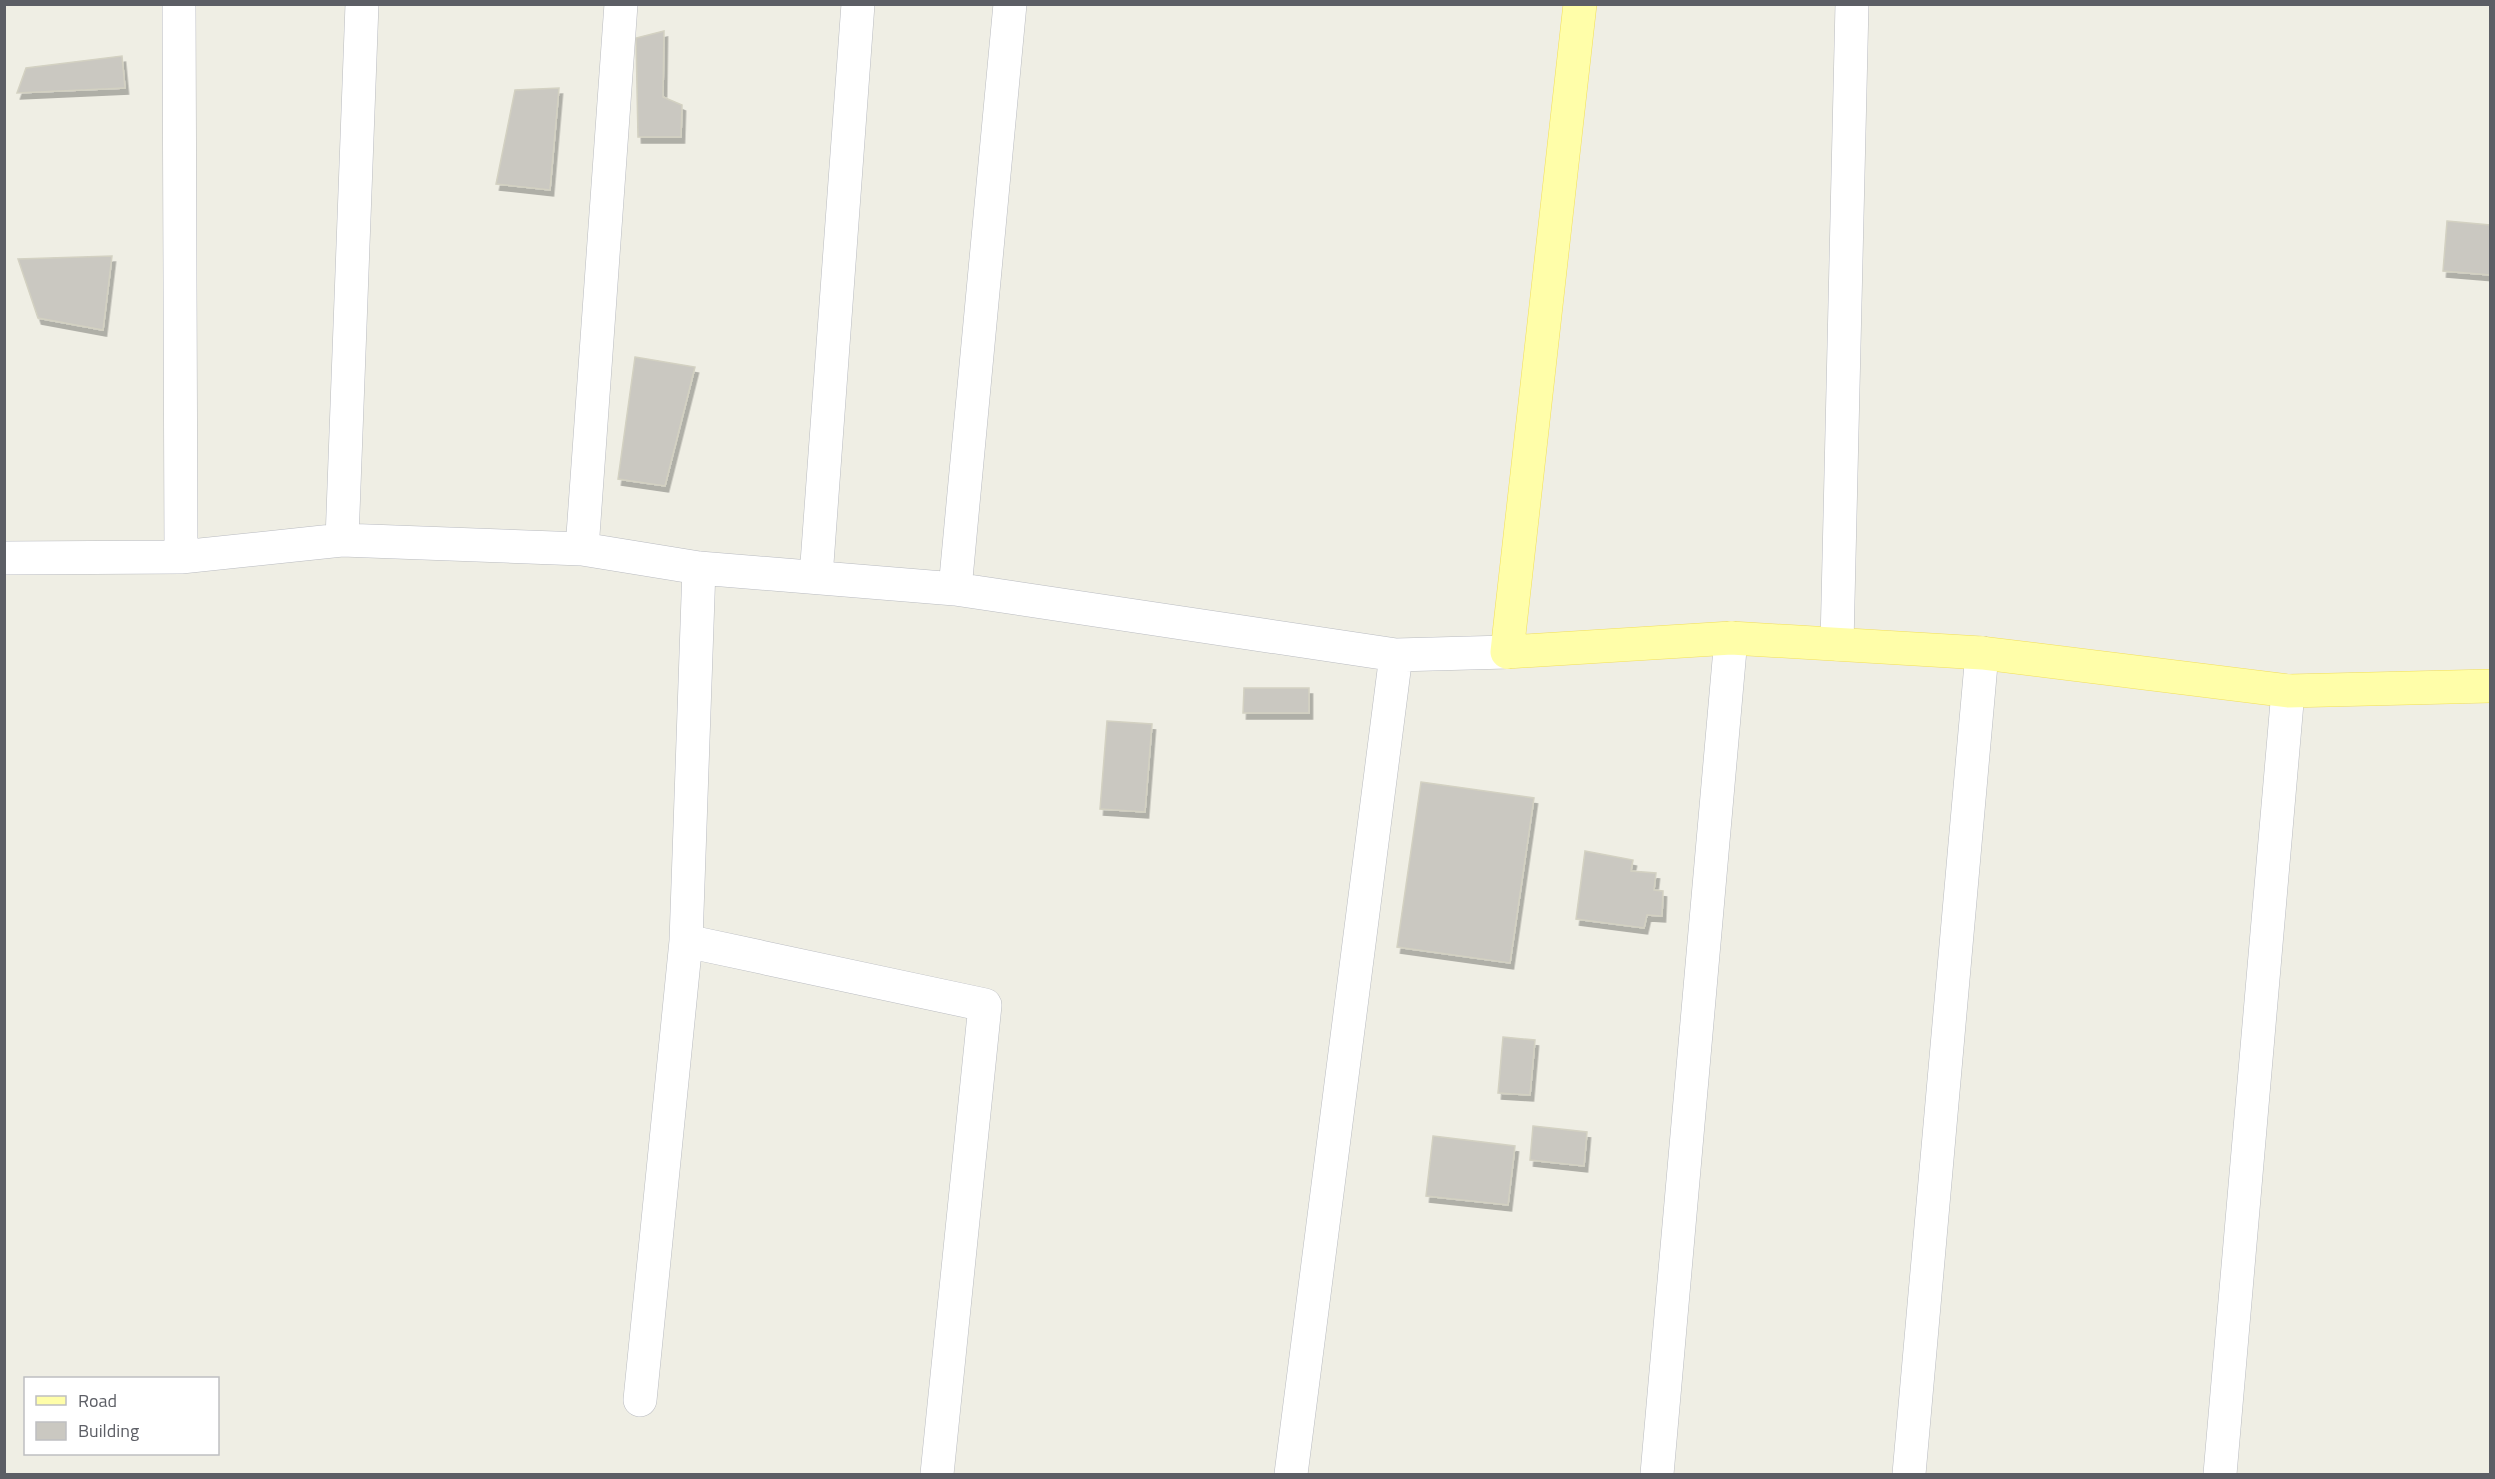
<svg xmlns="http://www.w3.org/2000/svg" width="2495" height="1479" font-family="'Titillium Web',sans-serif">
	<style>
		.building { fill: #cac8c1; stroke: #d3d1c2; stroke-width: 1.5; filter: url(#shadow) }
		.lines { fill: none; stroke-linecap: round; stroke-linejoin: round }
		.minor-casing { stroke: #b9bbc0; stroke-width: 34 }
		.major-casing { stroke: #f2df5a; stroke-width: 34 }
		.minor { stroke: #fff; stroke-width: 33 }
		.major { stroke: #fffea9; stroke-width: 33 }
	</style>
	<defs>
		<filter id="shadow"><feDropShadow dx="3.5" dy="6" stdDeviation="0" flood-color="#0004"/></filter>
	</defs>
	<rect width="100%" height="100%" fill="#efeee4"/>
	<path class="building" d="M 664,31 L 663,97 L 682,105 L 681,137 L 638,137 L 636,38 Z
		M 122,56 L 125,88 L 17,93 L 26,68 Z
		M 559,88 L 550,190 L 496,184 L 515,90 Z
		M 2447,221 L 2490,225 L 2490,275 L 2443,271 Z
		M 112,256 L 103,330 L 38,318 L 18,259 Z
		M 635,357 L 695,367 L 665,486 L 618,479 Z
		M 1244,688 L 1309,688 L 1309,713 L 1243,713 Z
		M 1107,721 L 1152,724 L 1145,812 L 1100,809 Z
		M 1421,782 L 1534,798 L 1510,963 L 1397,947 Z
		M 1585,851 L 1633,860 L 1631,871 L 1656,873 L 1654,890 L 1663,891 L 1662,916 L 1647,915 L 1644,928 L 1576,919 Z
		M 1503,1037 L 1535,1040 L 1530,1095 L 1498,1093 Z
		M 1533,1126 L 1587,1132 L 1584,1166 L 1530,1160 Z
		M 1433,1136 L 1515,1146 L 1508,1205 L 1426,1196 Z"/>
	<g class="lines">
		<defs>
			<path id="minor" d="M 179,4 L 181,557
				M 342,540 L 362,4
				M 582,549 L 621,4
				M 4,558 L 181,557 L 342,540 L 582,549 L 699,568 L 955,589 L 1396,655 L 1507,652
				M 699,568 L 686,941 L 985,1005 L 937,1474
				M 816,577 L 858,4
				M 955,589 L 1010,4
				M 1837,644 L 1852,4
				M 640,1400 L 686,941
				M 1291,1474 L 1396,655
				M 1657,1474 L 1731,638
				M 1909,1474 L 1982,653
				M 2220,1474 L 2288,691"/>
			<path id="major" d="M 1580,4 L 1507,652 L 1731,638 L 1982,653 L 2288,691 L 2490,686"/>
		</defs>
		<use href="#minor" class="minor-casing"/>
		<use href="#major" class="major-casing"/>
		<use href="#minor" class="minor"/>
		<use href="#major" class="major"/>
	</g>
	<rect width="2495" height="1479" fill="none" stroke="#5c5e65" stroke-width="12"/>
	<rect x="24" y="1377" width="195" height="78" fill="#ffffff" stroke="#bebfc1" stroke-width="1.5"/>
	<rect x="36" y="1396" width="30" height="9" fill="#fffea9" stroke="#bebfc1" stroke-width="1.5"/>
	<text x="78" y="1407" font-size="18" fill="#5c5e65">Road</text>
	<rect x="36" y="1422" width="30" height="18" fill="#cac8c1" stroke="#bebfc1" stroke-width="1.5"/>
	<text x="78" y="1437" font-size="18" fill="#5c5e65">Building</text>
</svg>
